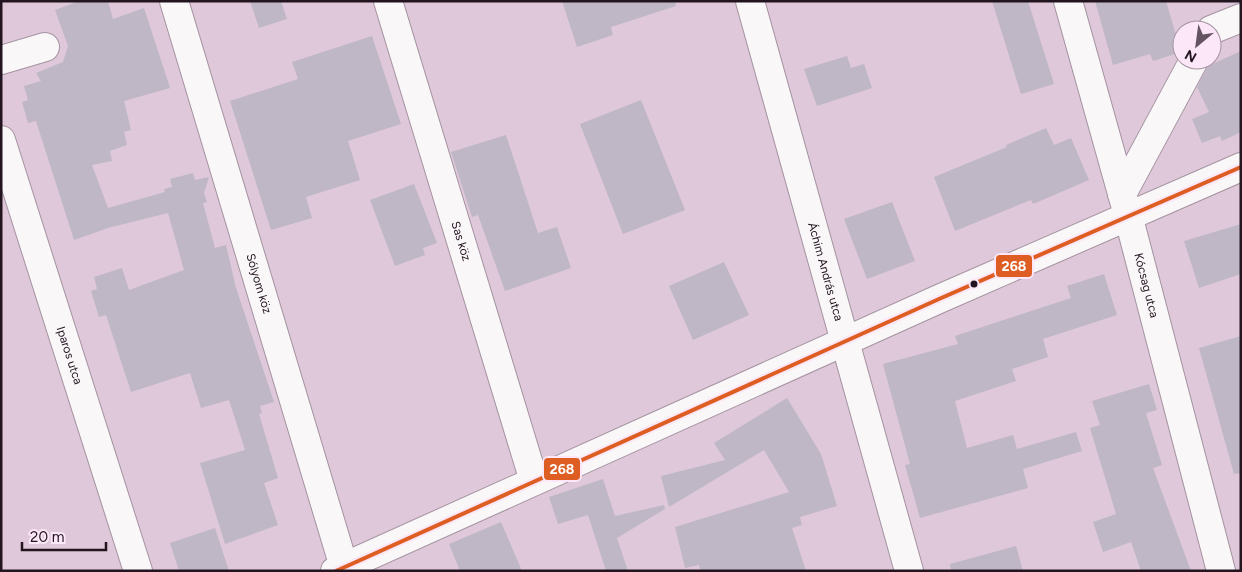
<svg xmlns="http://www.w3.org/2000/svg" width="1242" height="572" font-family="Figtree,sans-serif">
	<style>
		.building { fill: #bfb7c6 }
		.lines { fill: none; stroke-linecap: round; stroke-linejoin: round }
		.minor-casing { stroke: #a493a0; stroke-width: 30 }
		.minor { stroke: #faf7f9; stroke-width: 28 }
		.bus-1-casing { stroke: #fbe7f7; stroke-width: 8 }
		.bus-1 { stroke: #dd5d22; stroke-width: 4 }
		.bus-dot { fill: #231520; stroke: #fbe7f7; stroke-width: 2 }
		.labels { text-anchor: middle; stroke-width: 4.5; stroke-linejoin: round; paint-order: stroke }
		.street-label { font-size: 12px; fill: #231520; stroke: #fbe7f7 }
		.line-badge { stroke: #fbe7f7; stroke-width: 2 }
		.badge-label { font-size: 14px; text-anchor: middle; font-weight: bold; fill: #fff }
	</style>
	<rect width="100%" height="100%" fill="#dec8d9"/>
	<path class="building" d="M 79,1 L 108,1 L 113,19 L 144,8 L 170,88 L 124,101 L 131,130 L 124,132 L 127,145 L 110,151 L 112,161 L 92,165 L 108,208 L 165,192 L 164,189 L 172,187 L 170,179 L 193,173 L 195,180 L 209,177 L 204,193 L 207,202 L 203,203 L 215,248 L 226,245 L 236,288 L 274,402 L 260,406 L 262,413 L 259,414 L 278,478 L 264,483 L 278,525 L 225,544 L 200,463 L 245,450 L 229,400 L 201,408 L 190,373 L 131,392 L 106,315 L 99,317 L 91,291 L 97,289 L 94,277 L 122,268 L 129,290 L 184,270 L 168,213 L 108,228 L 74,240 L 36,121 L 28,123 L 22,102 L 28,100 L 24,86 L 41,81 L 36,73 L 63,62 L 68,46 L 55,10 Z
		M 250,1 L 281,1 L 287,19 L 259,28 Z
		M 562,1 L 675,1 L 676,6 L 611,27 L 613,35 L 577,47 Z
		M 992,1 L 1028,1 L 1054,84 L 1021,94 Z
		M 1095,1 L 1166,1 L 1181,52 L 1153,61 L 1150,54 L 1113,65 Z
		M 372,36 L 401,124 L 348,141 L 360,180 L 306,197 L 312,218 L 271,230 L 230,101 L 298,79 L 292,62 Z
		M 1241,51 L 1241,132 L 1222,141 L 1220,136 L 1202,143 L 1192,119 L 1209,112 L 1197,87 L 1208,66 Z
		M 847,56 L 851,68 L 864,64 L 872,88 L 817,106 L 804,69 Z
		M 641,100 L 685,210 L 623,234 L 580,124 Z
		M 1046,128 L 1054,145 L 1071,138 L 1089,180 L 1033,204 L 1031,200 L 955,231 L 934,177 L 1007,147 L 1006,145 Z
		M 506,135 L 538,233 L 557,227 L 571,268 L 505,291 L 478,215 L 472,217 L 451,152 Z
		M 414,184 L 437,243 L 423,248 L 425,255 L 395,266 L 370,200 Z
		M 892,202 L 915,261 L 867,279 L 844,219 Z
		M 1241,224 L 1241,274 L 1199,288 L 1184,241 Z
		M 724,262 L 749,315 L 693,340 L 669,286 Z
		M 1104,274 L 1117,315 L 1043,339 L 1048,357 L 1012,369 L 1016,381 L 955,401 L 967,448 L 1013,435 L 1017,449 L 1076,432 L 1082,451 L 1023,469 L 1028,488 L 920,518 L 905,465 L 910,464 L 883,364 L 958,344 L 955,336 L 1071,298 L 1067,286 Z
		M 1241,336 L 1241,473 L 1234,474 L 1199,348 Z
		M 1149,384 L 1157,410 L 1146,413 L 1162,465 L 1153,468 L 1191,571 L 1141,571 L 1131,542 L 1103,552 L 1093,522 L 1116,514 L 1090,428 L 1100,425 L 1092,401 Z
		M 787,398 L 821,454 L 837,506 L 800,517 L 802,525 L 792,528 L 806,571 L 700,571 L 699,565 L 685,568 L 675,527 L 789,492 L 764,450 L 669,507 L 661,476 L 725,460 L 714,443 Z
		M 603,479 L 615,516 L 664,505 L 665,509 L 617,538 L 628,571 L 606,571 L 588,515 L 558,524 L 549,497 Z
		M 501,522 L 522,571 L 460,571 L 449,544 Z
		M 215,528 L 229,571 L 179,571 L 170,543 Z
		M 1016,546 L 1023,571 L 951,571 L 950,564 Z"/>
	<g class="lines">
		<defs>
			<g id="minor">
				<path id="s1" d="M 174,1 L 344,567"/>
				<path id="s2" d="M 388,1 L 534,481"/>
				<path id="s3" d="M 750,1 L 909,571"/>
				<path id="s4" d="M 1068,1 L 1128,215 L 1221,571"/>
				<path d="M 1211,30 L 1241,18"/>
				<path d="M 1,60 L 45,47"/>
				<path id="s5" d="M 1,140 L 138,571"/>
				<path d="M 1122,194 L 1194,60"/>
				<path d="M 335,571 L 939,299 L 1241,167"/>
			</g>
		</defs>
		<use href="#minor" class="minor-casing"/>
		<use href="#minor" class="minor"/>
		<defs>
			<path id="bus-1" d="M 336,571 L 939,299 L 1241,167"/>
		</defs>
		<use href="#bus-1" class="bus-1-casing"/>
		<use href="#bus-1" class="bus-1"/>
	</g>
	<circle class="bus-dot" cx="974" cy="284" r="4.5"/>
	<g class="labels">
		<g class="street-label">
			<text dy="4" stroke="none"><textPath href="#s2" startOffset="251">Sas köz</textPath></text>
			<text dy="4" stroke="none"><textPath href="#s3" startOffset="281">Áchim András utca</textPath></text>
			<text dy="4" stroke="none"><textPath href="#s1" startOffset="295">Sólyom köz</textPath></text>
			<text dy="4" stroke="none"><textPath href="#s4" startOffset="295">Kócsag utca</textPath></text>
			<text dy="4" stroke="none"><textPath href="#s5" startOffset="226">Iparos utca</textPath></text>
		</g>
	</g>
	<g class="line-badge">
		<rect x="995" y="254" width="38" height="24" rx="5" fill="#dd5d22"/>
		<rect x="543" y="457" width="38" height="24" rx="5" fill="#dd5d22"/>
	</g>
	<g class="badge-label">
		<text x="1014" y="271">268</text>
		<text x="562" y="474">268</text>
	</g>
	<rect width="1242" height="572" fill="none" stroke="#231520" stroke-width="5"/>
	<g transform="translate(1197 45) rotate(209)"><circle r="24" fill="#fbe7f7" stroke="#a593a1"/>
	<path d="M0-4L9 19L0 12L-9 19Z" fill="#645461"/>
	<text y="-8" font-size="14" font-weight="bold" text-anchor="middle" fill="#231520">N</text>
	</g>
	<path d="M22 542v8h84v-8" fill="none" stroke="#231520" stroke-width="2.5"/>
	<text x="30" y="542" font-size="15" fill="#231520" stroke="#fbe7f7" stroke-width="4" paint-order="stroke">20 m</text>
</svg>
